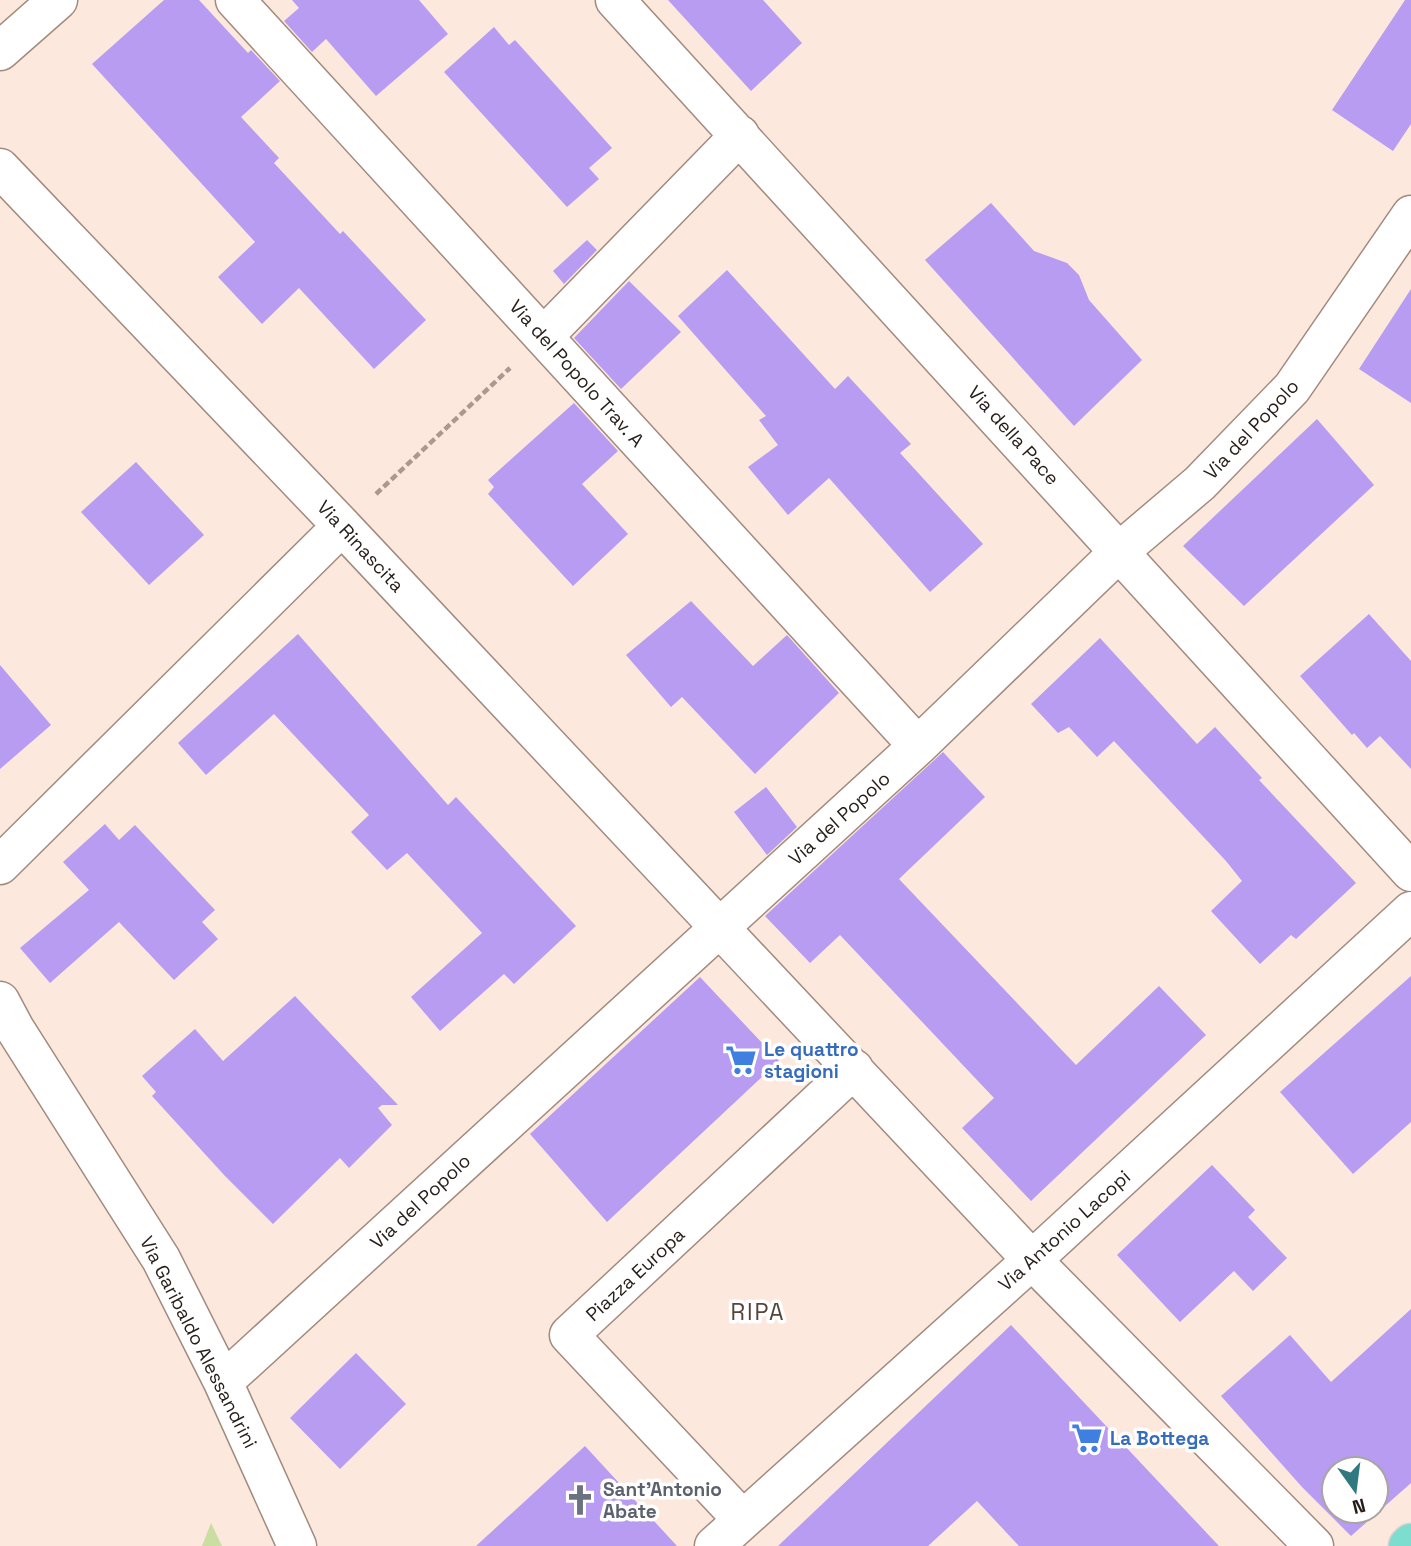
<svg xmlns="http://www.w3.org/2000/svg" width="1411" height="1546" font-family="'Space Grotesk',sans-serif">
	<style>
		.green { fill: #cadea1 }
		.building { fill: #b79cf2; fill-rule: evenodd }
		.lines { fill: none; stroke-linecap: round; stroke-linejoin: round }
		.minor-casing { stroke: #a18b7d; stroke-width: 41 }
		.major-casing { stroke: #d4d2d1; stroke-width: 41 }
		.path { stroke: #a99991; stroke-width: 4.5; stroke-dasharray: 7 3.5; stroke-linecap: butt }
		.minor { stroke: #fff; stroke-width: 38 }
		.major { stroke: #7dddce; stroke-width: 38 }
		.labels { text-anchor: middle; stroke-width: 7; stroke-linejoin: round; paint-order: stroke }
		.street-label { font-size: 19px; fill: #261d18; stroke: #fff }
		.shop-label { font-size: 19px; font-weight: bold; fill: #366cbe; stroke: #fff; text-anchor: start }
		.worship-label { font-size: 19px; font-weight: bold; fill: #5b616d; stroke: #fff; text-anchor: start }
		.quarter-label { font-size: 23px; letter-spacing: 2px; fill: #584539; stroke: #fff }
	</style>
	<rect width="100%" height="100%" fill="#fce8dd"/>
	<path class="green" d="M 211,1523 L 222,1546 L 202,1546 Z"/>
	<path class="building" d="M 164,0 L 199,0 L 248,53 L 251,50 L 280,81 L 241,117 L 279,158 L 274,163 L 340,234 L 343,231 L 426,320 L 374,369 L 299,288 L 262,324 L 218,277 L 255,242 L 92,64 Z
		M 292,0 L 419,0 L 448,34 L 376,96 L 326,39 L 312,52 L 284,21 L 299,8 Z
		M 668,0 L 763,0 L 802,43 L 751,91 Z
		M 1405,0 L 1411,0 L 1411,124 L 1393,151 L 1332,110 Z
		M 494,27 L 509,45 L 515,40 L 612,148 L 589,168 L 599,179 L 567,207 L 444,72 Z
		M 991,203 L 1034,251 L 1067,263 L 1079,275 L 1089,300 L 1142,360 L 1074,426 L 925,260 Z
		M 587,240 L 597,250 L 564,284 L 553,271 Z
		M 727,270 L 835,389 L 848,376 L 911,444 L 900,453 L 983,544 L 930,592 L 829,478 L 788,515 L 748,467 L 778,445 L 759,420 L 766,416 L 678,316 Z
		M 629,281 L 681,332 L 621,389 L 574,338 Z
		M 1411,289 L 1411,403 L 1359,369 Z
		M 574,403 L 618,451 L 582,484 L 628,534 L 573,586 L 488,494 L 494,487 L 488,480 Z
		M 1317,419 L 1374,485 L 1244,606 L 1183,546 Z
		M 136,462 L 204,535 L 149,585 L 81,512 Z
		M 691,601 L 753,666 L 787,635 L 839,693 L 755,774 L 682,697 L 671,707 L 626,655 Z
		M 1369,614 L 1411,661 L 1411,769 L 1380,736 L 1367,748 L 1354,733 L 1352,735 L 1300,676 Z
		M 298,634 L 448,805 L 456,797 L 576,926 L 514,984 L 504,974 L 440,1031 L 411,997 L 482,933 L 407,853 L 387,870 L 351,832 L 369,815 L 274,714 L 206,775 L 178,743 Z
		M 1100,638 L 1197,744 L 1215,727 L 1262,778 L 1259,780 L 1356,883 L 1296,939 L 1291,935 L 1260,964 L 1211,911 L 1242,881 L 1226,861 L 1114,741 L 1097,757 L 1069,727 L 1058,733 L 1031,704 Z
		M 0,665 L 51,725 L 0,769 Z
		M 943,752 L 985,797 L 899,879 L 1076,1065 L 1159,986 L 1206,1035 L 1031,1201 L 962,1128 L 994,1098 L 840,935 L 810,963 L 765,916 Z
		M 766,787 L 797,827 L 767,855 L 734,812 Z
		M 105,824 L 119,840 L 135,825 L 215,910 L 202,922 L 218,939 L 174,980 L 119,922 L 50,983 L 20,948 L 89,890 L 63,862 Z
		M 1411,976 L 1411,1122 L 1353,1174 L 1280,1092 Z
		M 700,977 L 779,1061 L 607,1222 L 530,1134 Z
		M 295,996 L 398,1105 L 382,1105 L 378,1108 L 392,1125 L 349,1168 L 340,1158 L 273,1224 L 225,1176 L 152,1096 L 156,1092 L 142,1076 L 195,1029 L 223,1061 Z
		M 1212,1165 L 1255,1210 L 1248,1217 L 1287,1258 L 1253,1291 L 1234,1271 L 1180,1322 L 1117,1255 Z
		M 1411,1309 L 1411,1483 L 1351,1536 L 1302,1487 L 1221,1396 L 1290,1335 L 1331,1382 ZM 1334,1469 L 1376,1469 L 1376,1511 L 1334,1511 Z
		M 1011,1325 L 1219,1546 L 1019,1546 L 977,1501 L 928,1546 L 778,1546 Z
		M 356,1353 L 406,1404 L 340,1469 L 290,1418 Z
		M 585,1446 L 677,1546 L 476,1546 Z"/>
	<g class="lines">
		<defs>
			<path id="minor" d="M 235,0 L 918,746
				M 615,0 L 1411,872
				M 0,51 L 58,0
				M 0,168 L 342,526 L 1032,1260 L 1314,1546
				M 544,336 L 740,135
				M 0,865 L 342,526
				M 0,1001 L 15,1029 L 161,1259 L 223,1382 L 297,1546
				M 223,1382 L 918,746 L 1120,551 L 1200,483 L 1292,388 L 1411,215
				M 742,1519 L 569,1335 L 854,1069
				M 714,1546 L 1032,1260 L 1411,911"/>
			<path id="major" d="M 1408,1546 L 1411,1543"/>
		</defs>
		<use href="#minor" class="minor-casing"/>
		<use href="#major" class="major-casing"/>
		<path class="path" d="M 376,494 L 510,368"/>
		<use href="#minor" class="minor"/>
		<use href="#major" class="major"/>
	</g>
	<defs>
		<symbol id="supermarket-bare" viewBox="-9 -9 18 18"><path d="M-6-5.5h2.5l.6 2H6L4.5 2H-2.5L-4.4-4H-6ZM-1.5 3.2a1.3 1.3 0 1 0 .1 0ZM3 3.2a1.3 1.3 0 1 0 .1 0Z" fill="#3f7fe0" stroke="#fff" stroke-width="2.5" paint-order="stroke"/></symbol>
		<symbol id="church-bare" viewBox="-9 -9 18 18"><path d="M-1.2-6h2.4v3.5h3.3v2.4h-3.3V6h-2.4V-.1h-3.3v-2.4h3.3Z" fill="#6b7280" stroke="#fff" stroke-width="2.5" paint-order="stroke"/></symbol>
	</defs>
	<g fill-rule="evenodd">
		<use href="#supermarket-bare" x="719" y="1038" width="44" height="44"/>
		<use href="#supermarket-bare" x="1065" y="1416" width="44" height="44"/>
		<use href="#church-bare" x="558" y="1478" width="44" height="44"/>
	</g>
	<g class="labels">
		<g class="street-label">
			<text transform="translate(577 373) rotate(48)" y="7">Via del Popolo Trav. A</text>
			<text transform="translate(1251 429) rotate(-47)" y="7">Via del Popolo</text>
			<text transform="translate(1014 435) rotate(48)" y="7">Via della Pace</text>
			<text transform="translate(361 546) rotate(47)" y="7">Via Rinascita</text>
			<text transform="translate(839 818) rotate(-42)" y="7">Via del Popolo</text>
			<text transform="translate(420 1201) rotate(-43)" y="7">Via del Popolo</text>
			<text transform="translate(1064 1230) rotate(-42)" y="7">Via Antonio Lacopi</text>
			<text transform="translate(635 1274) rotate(-43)" y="7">Piazza Europa</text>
			<text transform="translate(199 1342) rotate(63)" y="7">Via Garibaldo Alessandrini</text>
		</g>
		<g class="shop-label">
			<text x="764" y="1056">Le quattro<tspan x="764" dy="22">stagioni</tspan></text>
			<text x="1110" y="1445">La Bottega</text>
		</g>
		<g class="worship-label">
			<text x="603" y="1496">Sant'Antonio<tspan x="603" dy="22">Abate</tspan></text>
		</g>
		<g class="quarter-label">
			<text x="758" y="1320">RIPA</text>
		</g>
	</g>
	<g transform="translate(1355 1490) rotate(166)"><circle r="33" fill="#ffffff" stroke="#a8a5a3" stroke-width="2"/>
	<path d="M0-5L12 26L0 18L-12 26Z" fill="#317981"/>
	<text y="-10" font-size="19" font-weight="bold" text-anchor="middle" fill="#261d18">N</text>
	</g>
</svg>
